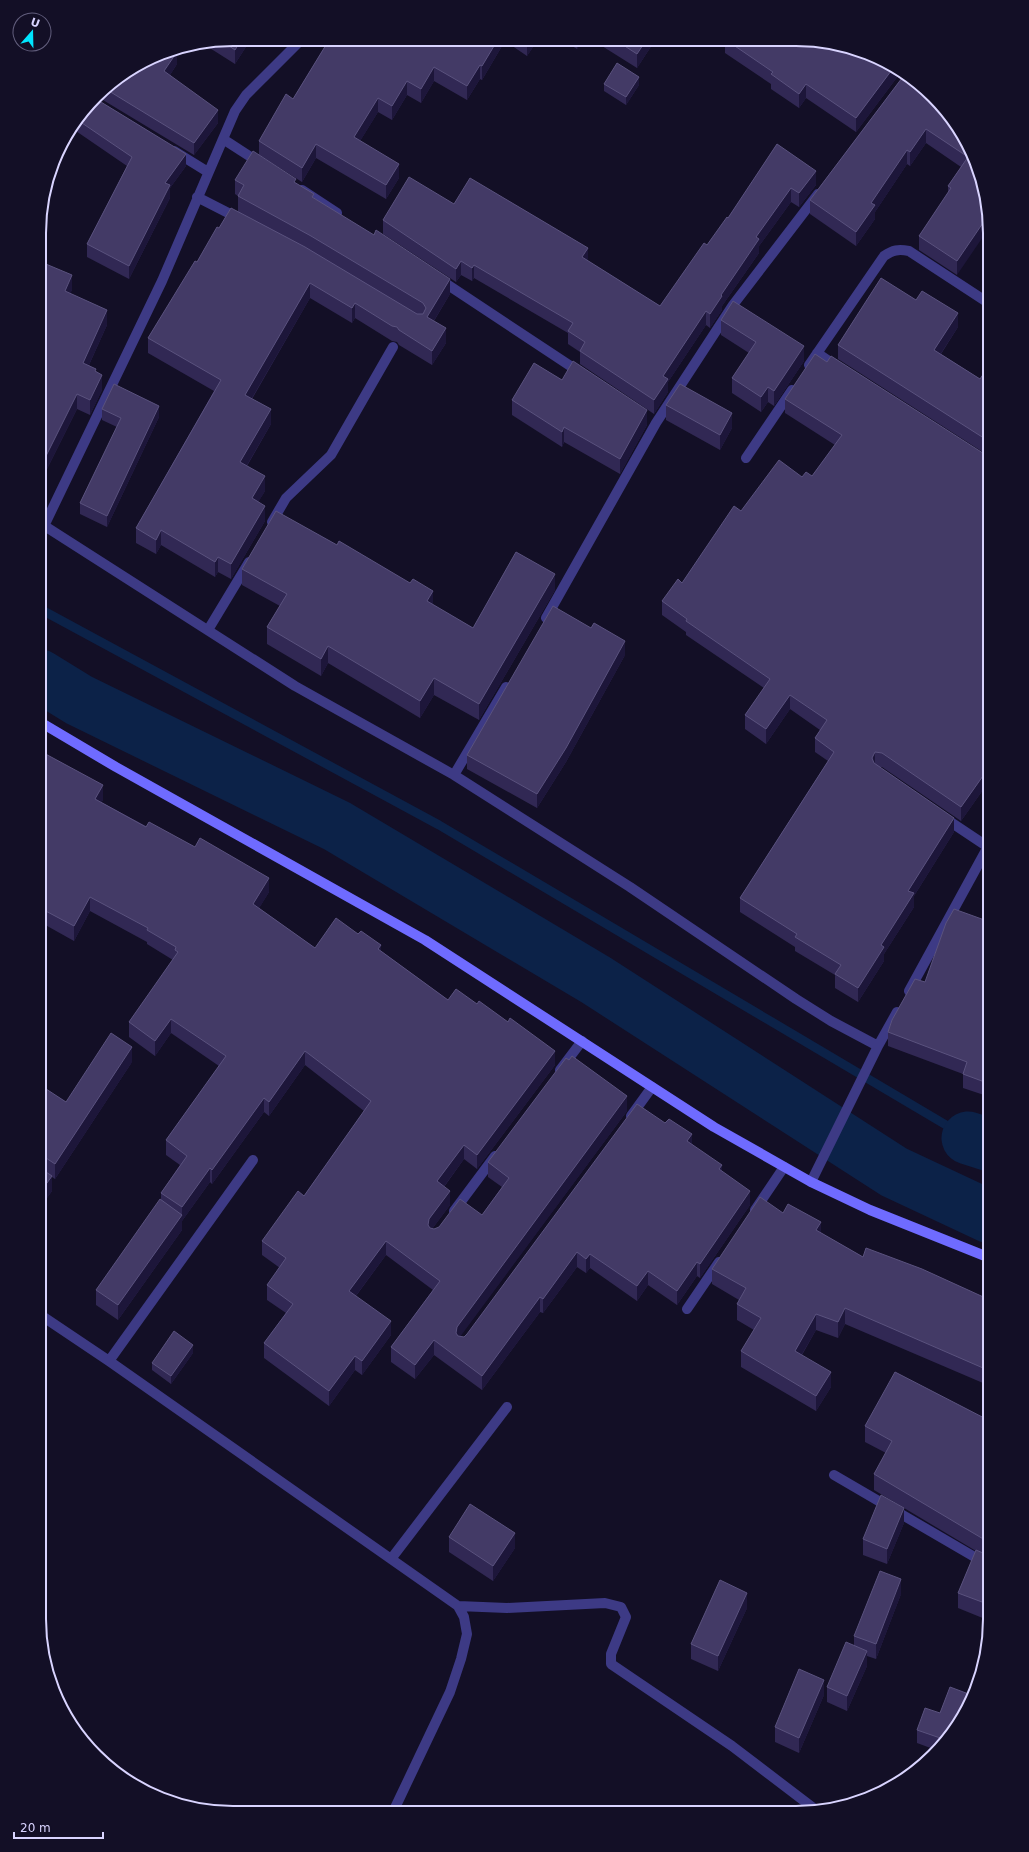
<svg xmlns="http://www.w3.org/2000/svg" width="1029" height="1852" font-family="'DejaVu Sans',sans-serif">
	<style>
		.lines { fill: none; stroke-linecap: round; stroke-linejoin: round }
		.stream { stroke: #0c2248; stroke-width: 9 }
		.river { stroke: #0c2248; stroke-width: 53 }
		.lane { stroke: #3d3a85; stroke-width: 10 }
		.street { stroke: #3d3a85; stroke-width: 10 }
		.secondary { stroke: #6f6bff; stroke-width: 10 }
		.wall { fill: #312854 }
		.shaded-wall { fill: #1d163a }
		.building { fill: #433a66; stroke: #5a527e }
		.rim { fill: none; stroke: #d9d4ff; stroke-width: 2 }
	</style>
	<rect width="100%" height="100%" fill="#130f26"/>
	<g class="lines">
		<path class="stream" d="M 40,609 L 439,825 L 968,1138"/>
		<path class="river" d="M 40,676 L 79,700 L 337,826 L 596,980 L 894,1172 L 990,1217
			M 968,1138 L 990,1145"/>
		<path class="lane" d="M 755,1210 L 784,1167
			M 687,1309 L 719,1262"/>
		<path class="street" d="M 223,139 L 260,163
			M 174,151 L 208,172
			M 302,190 L 337,213
			M 197,197 L 240,219
			M 439,279 L 581,373
			M 817,353 L 839,368
			M 809,365 L 884,256 C 893,250 898,249 909,251 L 990,304
			M 746,458 L 792,390
			M 272,522 L 286,498 L 331,455 L 393,347
			M 40,523 L 295,686 L 454,775 L 630,887 L 796,999 L 831,1021 L 878,1046
			M 44,526 L 162,281 L 235,111 L 246,95 L 302,39
			M 546,618 L 656,423 L 733,305 L 818,194
			M 208,630 L 249,562
			M 454,775 L 506,687
			M 943,817 L 988,847
			M 909,991 L 990,843
			M 560,1070 L 582,1041
			M 631,1116 L 652,1087
			M 811,1182 L 878,1046 L 897,1012
			M 454,1211 L 495,1156
			M 39,1314 L 109,1361 L 458,1606 L 464,1617 L 467,1634 L 461,1659 L 450,1692 L 393,1812
			M 109,1361 L 253,1160
			M 834,1475 L 990,1566
			M 391,1559 L 507,1407
			M 458,1606 L 507,1608 L 605,1603 L 621,1607 L 626,1617 L 611,1654 L 611,1664 L 732,1746 L 816,1810"/>
		<path class="secondary" d="M 40,722 L 116,767 L 425,940 L 714,1127 L 811,1182 L 870,1210 L 990,1258"/>
	</g>
	<path class="wall" d="M 233,39 L 251,39 L 235,64 L 205,45 Z
		M 329,40 L 537,41 L 527,56 L 505,41 L 482,80 L 480,79 L 467,100 L 434,81 L 421,103 L 407,95 L 392,120 L 378,112 L 360,141 L 399,178 L 386,199 L 316,158 L 302,182 L 259,155 L 259,141 L 293,99 Z
		M 564,41 L 582,41 L 577,49 Z
		M 594,41 L 652,42 L 652,45 L 637,68 Z
		M 725,42 L 833,43 L 881,59 L 901,72 L 856,132 L 806,98 L 799,108 L 771,89 L 771,84 L 725,53 Z
		M 177,64 L 170,75 L 218,123 L 194,155 L 98,97 L 105,87 Z
		M 905,74 L 980,171 L 957,275 L 919,250 L 919,236 L 948,193 L 948,186 L 961,167 L 926,143 L 910,166 L 907,164 L 875,212 L 875,219 L 856,246 L 810,214 L 810,200 Z
		M 604,84 L 639,85 L 626,105 L 604,91 Z
		M 96,99 L 186,166 L 170,188 L 170,198 L 129,279 L 87,257 L 87,244 L 127,166 L 73,129 Z
		M 777,144 L 816,185 L 799,207 L 791,202 L 759,246 L 759,253 L 722,306 L 722,310 L 710,328 L 706,325 L 668,382 L 668,392 L 654,414 L 580,364 L 580,352 L 568,344 L 568,333 L 474,278 L 472,281 L 461,275 L 456,282 L 383,234 L 383,220 L 454,204 L 588,261 L 660,306 L 728,218 Z
		M 235,180 L 296,183 L 314,198 L 450,294 L 434,321 L 446,343 L 432,365 L 399,345 L 397,342 L 392,341 L 355,318 L 352,323 L 310,298 L 252,399 L 271,424 L 247,466 L 265,491 L 258,502 L 265,521 L 231,579 L 218,572 L 215,577 L 161,545 L 156,554 L 136,543 L 136,528 L 214,391 L 148,353 L 148,338 L 219,228 L 238,211 L 238,196 L 235,194 Z
		M 41,262 L 72,290 L 70,293 L 107,325 L 89,365 L 96,372 L 102,390 L 90,415 L 77,409 L 43,477 L 40,476 Z
		M 721,320 L 804,361 L 774,406 L 768,402 L 761,412 L 732,393 L 732,378 L 749,353 L 721,335 Z
		M 958,327 L 941,354 L 980,379 L 990,364 L 990,780 L 961,821 L 882,767 L 879,767 L 954,832 L 914,896 L 914,907 L 884,954 L 884,961 L 858,1002 L 835,988 L 835,975 L 795,951 L 795,947 L 740,912 L 740,898 L 828,761 L 815,752 L 815,738 L 820,730 L 790,709 L 766,744 L 745,729 L 745,715 L 764,688 L 686,635 L 686,632 L 662,615 L 662,601 L 682,583 L 741,511 L 802,477 L 812,476 L 835,445 L 785,413 L 785,399 L 827,362 L 986,455 L 989,456 L 838,359 L 838,345 Z
		M 562,380 L 647,425 L 620,474 L 564,442 L 562,447 L 512,415 L 512,400 Z
		M 666,405 L 732,428 L 720,450 L 666,420 Z
		M 102,409 L 159,417 L 107,527 L 80,514 L 80,503 L 117,427 L 102,420 Z
		M 242,569 L 433,605 L 473,628 L 555,590 L 479,720 L 434,695 L 420,718 L 328,663 L 321,676 L 267,644 L 267,627 L 280,606 L 242,585 Z
		M 625,655 L 566,762 L 537,808 L 467,769 L 467,755 Z
		M 40,751 L 103,800 L 101,802 L 269,892 L 259,908 L 315,948 L 381,951 L 448,1000 L 555,1065 L 477,1169 L 464,1159 L 444,1187 L 450,1205 L 432,1229 L 434,1229 L 482,1215 L 502,1187 L 488,1177 L 488,1162 L 627,1111 L 460,1336 L 464,1337 L 692,1144 L 722,1171 L 750,1205 L 700,1278 L 697,1276 L 677,1305 L 648,1285 L 637,1301 L 590,1268 L 586,1273 L 577,1267 L 543,1313 L 540,1312 L 482,1390 L 434,1355 L 415,1379 L 391,1362 L 391,1347 L 433,1290 L 386,1255 L 356,1296 L 391,1335 L 362,1375 L 355,1370 L 329,1406 L 264,1358 L 264,1343 L 286,1313 L 267,1300 L 267,1285 L 280,1268 L 262,1255 L 262,1241 L 304,1196 L 364,1111 L 305,1065 L 269,1116 L 264,1112 L 212,1184 L 210,1182 L 182,1221 L 182,1230 L 118,1320 L 96,1305 L 96,1290 L 161,1200 L 161,1193 L 180,1165 L 166,1155 L 166,1140 L 219,1066 L 171,1033 L 155,1056 L 129,1037 L 129,1022 L 173,960 L 147,944 L 147,942 L 90,911 L 74,941 L 40,922 Z
		M 990,922 L 990,1097 L 963,1088 L 963,1074 L 888,1046 L 888,1032 L 925,982 Z
		M 132,1062 L 55,1179 L 52,1177 L 52,1191 L 39,1209 L 40,1086 L 66,1102 Z
		M 783,1213 L 821,1233 L 863,1257 L 990,1300 L 990,1386 L 845,1324 L 838,1338 L 816,1330 L 802,1355 L 831,1387 L 816,1411 L 741,1367 L 741,1351 L 754,1330 L 737,1320 L 737,1304 L 739,1300 L 712,1284 L 712,1269 Z
		M 193,1353 L 171,1384 L 152,1370 L 152,1363 Z
		M 990,1421 L 990,1621 L 958,1608 L 958,1593 L 976,1551 L 874,1490 L 874,1474 L 886,1453 L 865,1442 L 865,1426 Z
		M 904,1523 L 887,1564 L 863,1555 L 863,1539 Z
		M 449,1537 L 515,1548 L 493,1581 L 449,1552 Z
		M 901,1594 L 876,1659 L 867,1656 L 867,1666 L 847,1711 L 827,1702 L 827,1687 L 854,1645 L 854,1636 Z
		M 747,1608 L 718,1671 L 691,1659 L 691,1644 Z
		M 824,1695 L 799,1753 L 775,1742 L 775,1727 Z
		M 940,1713 L 950,1737 L 936,1750 L 917,1743 L 917,1730 Z"/>
	<path class="shaded-wall" d="M 242,39 L 251,39 L 235,64 L 235,50 Z
		M 497,41 L 505,41 L 482,80 L 482,66 Z
		M 528,41 L 537,41 L 527,56 L 527,42 Z
		M 577,41 L 582,41 L 577,49 Z
		M 645,42 L 652,42 L 652,45 L 637,68 L 637,54 Z
		M 177,52 L 177,64 L 164,84 L 164,71 Z
		M 480,65 L 480,79 L 467,100 L 467,86 Z
		M 434,67 L 434,81 L 421,103 L 421,89 Z
		M 894,67 L 901,72 L 856,132 L 856,118 Z
		M 639,77 L 639,85 L 626,105 L 626,97 Z
		M 407,81 L 407,95 L 392,120 L 392,106 Z
		M 806,84 L 806,98 L 799,108 L 799,94 Z
		M 378,98 L 378,112 L 354,151 L 354,137 Z
		M 218,110 L 218,123 L 194,155 L 194,143 Z
		M 926,129 L 926,143 L 910,166 L 910,152 Z
		M 316,144 L 316,158 L 302,182 L 302,168 Z
		M 907,150 L 907,164 L 875,212 L 875,219 L 856,246 L 856,232 L 871,203 Z
		M 186,154 L 186,166 L 170,188 L 170,198 L 129,279 L 129,266 L 165,183 Z
		M 399,164 L 399,178 L 386,199 L 386,185 Z
		M 816,171 L 816,185 L 799,207 L 799,193 Z
		M 791,188 L 791,202 L 759,246 L 759,253 L 722,306 L 722,310 L 710,328 L 710,314 L 721,295 L 756,237 Z
		M 987,217 L 989,228 L 957,275 L 957,261 Z
		M 588,248 L 588,261 L 582,257 Z
		M 461,261 L 461,275 L 456,282 L 456,269 Z
		M 474,265 L 474,278 L 472,281 L 472,268 Z
		M 72,275 L 72,290 L 65,306 L 65,291 Z
		M 450,279 L 450,294 L 427,332 L 427,317 Z
		M 310,283 L 310,298 L 245,410 L 245,395 Z
		M 355,303 L 355,318 L 352,323 L 352,308 Z
		M 107,310 L 107,325 L 83,378 L 83,363 Z
		M 706,311 L 706,325 L 668,382 L 668,392 L 654,414 L 654,400 L 663,376 Z
		M 958,313 L 958,327 L 934,364 L 934,350 Z
		M 446,328 L 446,343 L 432,365 L 432,351 Z
		M 804,346 L 804,361 L 774,406 L 774,391 Z
		M 102,375 L 102,390 L 90,415 L 90,400 Z
		M 768,387 L 768,402 L 761,412 L 761,397 Z
		M 77,394 L 77,409 L 43,477 L 43,462 Z
		M 159,406 L 159,417 L 107,527 L 107,516 Z
		M 271,409 L 271,424 L 240,477 L 240,462 Z
		M 647,410 L 647,425 L 620,474 L 620,459 Z
		M 732,413 L 732,428 L 720,450 L 720,435 Z
		M 564,427 L 564,442 L 562,447 L 562,432 Z
		M 265,476 L 265,491 L 252,513 L 252,498 Z
		M 265,506 L 265,521 L 231,579 L 231,564 Z
		M 161,530 L 161,545 L 156,554 L 156,540 Z
		M 218,557 L 218,572 L 215,577 L 215,562 Z
		M 555,574 L 555,590 L 479,720 L 479,704 Z
		M 433,591 L 433,608 L 427,601 Z
		M 625,641 L 625,655 L 566,762 L 537,808 L 537,794 Z
		M 328,646 L 328,663 L 321,676 L 321,659 Z
		M 434,678 L 434,695 L 420,718 L 420,701 Z
		M 790,695 L 790,709 L 766,744 L 766,729 Z
		M 875,752 L 875,766 L 872,758 Z
		M 990,766 L 990,780 L 961,821 L 961,807 Z
		M 103,785 L 103,800 L 95,813 L 95,799 Z
		M 954,818 L 954,832 L 914,896 L 914,907 L 884,954 L 884,961 L 858,1002 L 858,988 L 908,891 Z
		M 269,878 L 269,892 L 253,918 L 253,904 Z
		M 90,897 L 90,911 L 74,941 L 74,926 Z
		M 381,945 L 381,959 L 378,949 Z
		M 171,1019 L 171,1033 L 155,1056 L 155,1041 Z
		M 132,1047 L 132,1062 L 55,1179 L 55,1164 Z
		M 305,1051 L 305,1065 L 269,1116 L 269,1102 Z
		M 555,1051 L 555,1065 L 477,1169 L 477,1155 Z
		M 627,1096 L 627,1111 L 457,1341 L 456,1333 L 457,1327 Z
		M 264,1098 L 264,1112 L 212,1184 L 212,1170 Z
		M 692,1134 L 692,1149 L 687,1141 Z
		M 464,1145 L 464,1159 L 437,1196 L 437,1181 Z
		M 722,1165 L 722,1180 L 719,1169 Z
		M 210,1168 L 210,1182 L 182,1221 L 182,1207 Z
		M 52,1176 L 52,1191 L 39,1209 L 39,1194 Z
		M 450,1191 L 450,1205 L 429,1233 L 428,1225 L 429,1219 Z
		M 750,1191 L 750,1205 L 700,1278 L 700,1264 Z
		M 182,1215 L 182,1230 L 118,1320 L 118,1305 Z
		M 821,1222 L 821,1237 L 816,1230 Z
		M 386,1241 L 386,1255 L 349,1305 L 349,1291 Z
		M 577,1252 L 577,1267 L 543,1313 L 543,1299 Z
		M 590,1254 L 590,1268 L 586,1273 L 586,1259 Z
		M 697,1262 L 697,1276 L 677,1305 L 677,1291 Z
		M 648,1271 L 648,1285 L 637,1301 L 637,1286 Z
		M 540,1297 L 540,1312 L 482,1390 L 482,1376 Z
		M 845,1308 L 845,1324 L 838,1338 L 838,1322 Z
		M 816,1314 L 816,1330 L 795,1366 L 795,1351 Z
		M 391,1321 L 391,1335 L 362,1375 L 362,1361 Z
		M 434,1340 L 434,1355 L 415,1379 L 415,1365 Z
		M 193,1345 L 193,1353 L 171,1384 L 171,1376 Z
		M 355,1356 L 355,1370 L 329,1406 L 329,1391 Z
		M 831,1372 L 831,1387 L 816,1411 L 816,1396 Z
		M 904,1508 L 904,1523 L 887,1564 L 887,1549 Z
		M 515,1533 L 515,1548 L 493,1581 L 493,1566 Z
		M 901,1579 L 901,1594 L 876,1659 L 876,1644 Z
		M 747,1593 L 747,1608 L 718,1671 L 718,1656 Z
		M 867,1651 L 867,1666 L 847,1711 L 847,1696 Z
		M 824,1680 L 824,1695 L 799,1753 L 799,1738 Z"/>
	<path class="building" d="M 233,39 L 242,39 L 235,50 L 222,41 Z
		M 329,40 L 497,41 L 482,66 L 480,65 L 467,86 L 434,67 L 421,89 L 407,81 L 392,106 L 378,98 L 354,137 L 399,164 L 386,185 L 316,144 L 302,168 L 259,141 L 286,94 L 293,99 Z
		M 617,41 L 645,42 L 637,54 Z
		M 729,42 L 833,43 L 881,59 L 894,67 L 856,118 L 806,84 L 799,94 L 771,74 L 773,72 Z
		M 176,50 L 177,52 L 164,71 L 218,110 L 194,143 L 104,88 L 159,54 Z
		M 617,63 L 639,77 L 626,97 L 604,84 Z
		M 905,74 L 924,87 L 957,125 L 980,171 L 987,217 L 957,261 L 919,236 L 951,188 L 948,186 L 968,157 L 926,129 L 910,152 L 907,150 L 871,203 L 875,205 L 856,232 L 810,200 Z
		M 96,99 L 186,154 L 165,183 L 170,185 L 129,266 L 87,244 L 132,157 L 79,121 Z
		M 777,144 L 816,171 L 799,193 L 791,188 L 756,237 L 759,239 L 721,295 L 722,296 L 710,314 L 706,311 L 663,376 L 668,379 L 654,400 L 580,351 L 585,342 L 568,331 L 573,323 L 474,265 L 472,268 L 461,261 L 456,269 L 383,220 L 409,177 L 454,204 L 470,178 L 588,248 L 582,257 L 660,306 L 704,243 L 707,245 L 727,217 L 728,218 Z
		M 253,151 L 296,179 L 294,182 L 314,194 L 312,197 L 374,235 L 376,230 L 450,279 L 427,317 L 446,328 L 432,351 L 399,330 L 397,327 L 392,326 L 355,303 L 352,308 L 310,283 L 245,395 L 271,409 L 240,462 L 265,476 L 252,498 L 265,506 L 231,564 L 218,557 L 215,562 L 161,530 L 156,540 L 136,528 L 221,380 L 148,338 L 195,261 L 197,262 L 217,227 L 219,228 L 231,208 L 305,247 L 417,314 L 423,314 L 426,308 L 423,303 L 311,236 L 238,196 L 244,185 L 235,180 Z
		M 41,262 L 72,275 L 65,291 L 107,310 L 83,363 L 96,369 L 95,371 L 102,375 L 90,400 L 77,394 L 43,462 L 40,461 L 40,392 L 45,384 L 40,382 Z
		M 881,278 L 916,300 L 922,291 L 958,313 L 934,350 L 980,379 L 990,364 L 990,442 L 838,345 Z
		M 733,301 L 804,346 L 774,391 L 768,387 L 761,397 L 732,378 L 756,342 L 721,320 Z
		M 815,354 L 827,362 L 831,356 L 986,455 L 990,456 L 990,766 L 961,807 L 882,753 L 875,752 L 872,758 L 874,763 L 954,818 L 908,891 L 914,893 L 881,945 L 884,947 L 858,988 L 835,974 L 841,965 L 795,937 L 797,934 L 740,898 L 834,752 L 815,738 L 827,720 L 790,695 L 766,729 L 745,715 L 770,679 L 686,621 L 687,619 L 662,601 L 678,579 L 682,583 L 734,506 L 741,511 L 779,460 L 802,477 L 806,472 L 812,476 L 842,435 L 785,399 Z
		M 573,361 L 647,410 L 620,459 L 564,427 L 562,432 L 512,400 L 534,363 L 562,380 Z
		M 114,384 L 159,406 L 107,516 L 80,503 L 121,418 L 102,409 Z
		M 680,384 L 732,413 L 720,435 L 666,405 Z
		M 276,511 L 337,545 L 339,541 L 410,583 L 413,579 L 433,591 L 427,601 L 473,628 L 516,552 L 555,574 L 479,704 L 434,678 L 420,701 L 328,646 L 321,659 L 267,627 L 287,594 L 242,569 Z
		M 553,606 L 591,628 L 594,623 L 625,641 L 566,748 L 537,794 L 467,755 Z
		M 40,751 L 103,785 L 95,799 L 146,827 L 149,822 L 195,847 L 200,838 L 269,878 L 253,904 L 315,948 L 336,918 L 358,934 L 361,931 L 381,945 L 378,949 L 448,1000 L 456,989 L 477,1004 L 479,1001 L 508,1022 L 510,1018 L 555,1051 L 477,1155 L 464,1145 L 437,1181 L 450,1191 L 429,1219 L 428,1225 L 430,1228 L 434,1229 L 439,1227 L 460,1199 L 482,1215 L 509,1178 L 488,1162 L 566,1058 L 569,1060 L 572,1056 L 627,1096 L 457,1327 L 456,1333 L 458,1336 L 464,1337 L 467,1334 L 637,1104 L 665,1123 L 669,1119 L 692,1134 L 687,1141 L 722,1165 L 719,1169 L 750,1191 L 700,1264 L 697,1262 L 677,1291 L 648,1271 L 637,1286 L 590,1254 L 586,1259 L 577,1252 L 543,1299 L 540,1297 L 482,1376 L 434,1340 L 415,1365 L 391,1347 L 440,1281 L 386,1241 L 349,1291 L 391,1321 L 362,1361 L 355,1356 L 329,1391 L 264,1343 L 293,1304 L 267,1285 L 286,1258 L 262,1241 L 298,1191 L 304,1196 L 371,1101 L 305,1051 L 269,1102 L 264,1098 L 212,1170 L 210,1168 L 182,1207 L 161,1193 L 187,1156 L 166,1140 L 226,1056 L 171,1019 L 155,1041 L 129,1022 L 178,952 L 175,950 L 176,947 L 147,930 L 148,928 L 90,897 L 74,926 L 40,908 Z
		M 954,909 L 990,922 L 990,1084 L 963,1074 L 967,1062 L 888,1032 L 892,1020 L 915,979 L 925,982 L 946,923 Z
		M 111,1033 L 132,1047 L 55,1164 L 40,1154 L 40,1085 L 66,1102 Z
		M 40,1168 L 52,1176 L 39,1194 Z
		M 760,1197 L 783,1213 L 788,1204 L 821,1222 L 816,1230 L 863,1257 L 866,1248 L 922,1269 L 990,1300 L 990,1371 L 845,1308 L 838,1322 L 816,1314 L 795,1351 L 831,1372 L 816,1396 L 741,1351 L 761,1318 L 737,1304 L 746,1288 L 712,1269 Z
		M 160,1199 L 182,1215 L 118,1305 L 96,1290 Z
		M 174,1331 L 193,1345 L 171,1376 L 152,1363 Z
		M 895,1372 L 990,1421 L 990,1543 L 874,1474 L 892,1441 L 865,1426 Z
		M 881,1495 L 904,1508 L 887,1549 L 863,1539 Z
		M 470,1504 L 515,1533 L 493,1566 L 449,1537 Z
		M 976,1550 L 990,1556 L 990,1605 L 958,1593 Z
		M 880,1571 L 901,1579 L 876,1644 L 854,1636 Z
		M 720,1580 L 747,1593 L 718,1656 L 691,1644 Z
		M 846,1642 L 867,1651 L 847,1696 L 827,1687 Z
		M 799,1669 L 824,1680 L 799,1738 L 775,1727 Z
		M 950,1687 L 974,1696 L 950,1737 L 946,1740 L 917,1730 L 925,1708 L 940,1713 Z"/>
	<path d="M0 0H1029V1852H0ZM233 46H796A187 187 0 0 1 983 233V1619A187 187 0 0 1 796 1806H233A187 187 0 0 1 46 1619V233A187 187 0 0 1 233 46Z" fill="#130f26" fill-rule="evenodd"/>
	<path class="rim" d="M233 46H796A187 187 0 0 1 983 233V1619A187 187 0 0 1 796 1806H233A187 187 0 0 1 46 1619V233A187 187 0 0 1 233 46Z"/>
	<g transform="translate(32 32) rotate(20)"><circle r="19" fill="#130f26" stroke="#625e7d"/>
	<path d="M0-3L7 15L0 10L-7 15Z" fill="#00e5ff"/>
	<text y="-6" font-size="11" font-weight="bold" text-anchor="middle" fill="#d9d4ff">U</text>
	</g>
	<path d="M14 1832v6h89v-6" fill="none" stroke="#d9d4ff" stroke-width="2"/>
	<text x="20" y="1832" font-size="12" fill="#d9d4ff" stroke="#130f26" stroke-width="3" paint-order="stroke">20 m</text>
</svg>
